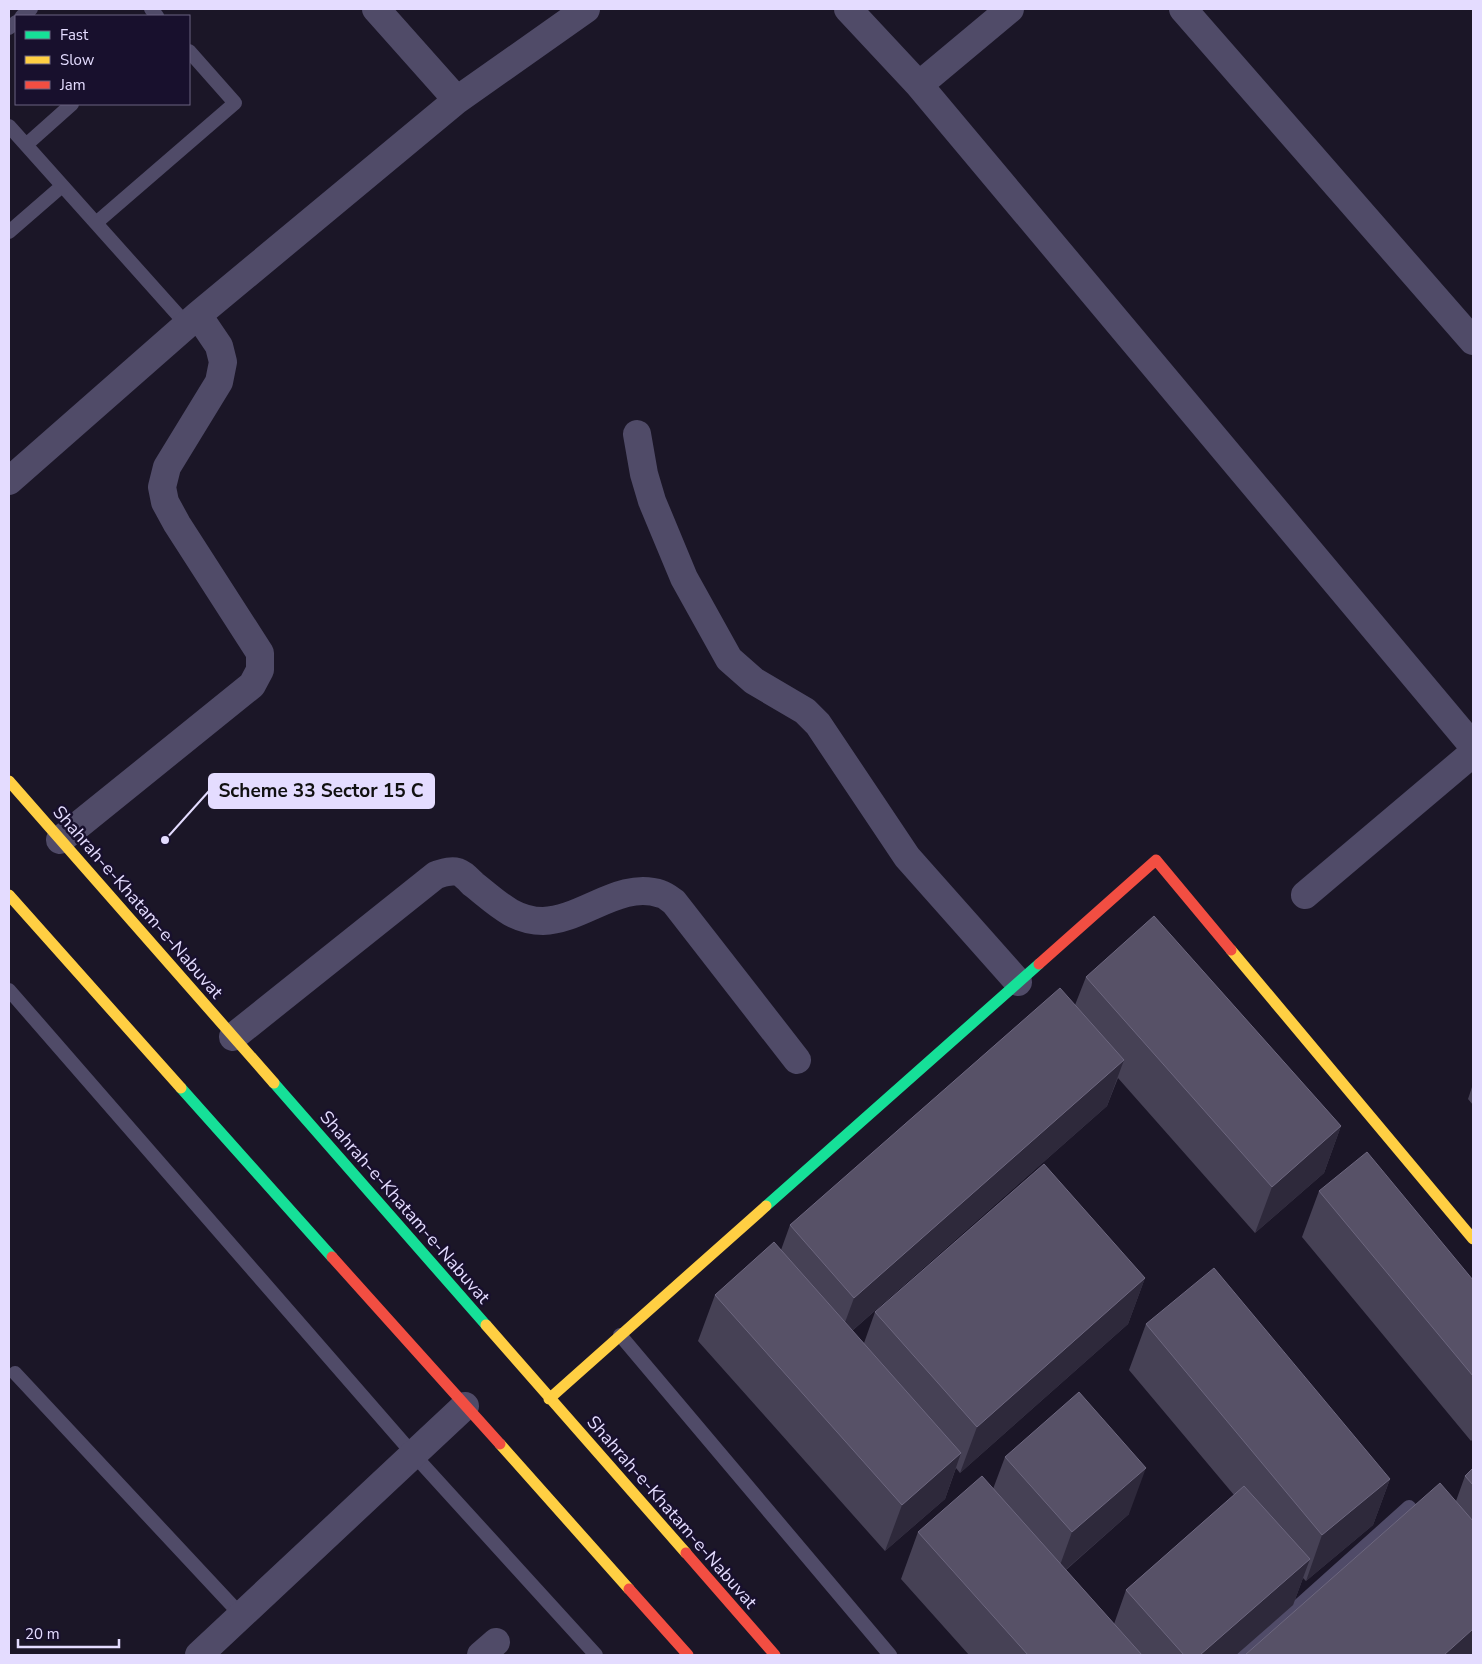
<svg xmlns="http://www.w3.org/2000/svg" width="1482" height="1664" font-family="'Nunito Sans',sans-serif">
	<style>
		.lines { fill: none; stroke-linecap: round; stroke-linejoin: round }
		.lane { stroke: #504b68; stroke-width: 14 }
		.street { stroke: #504b68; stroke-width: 28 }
		.fast { stroke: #16e098; stroke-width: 11 }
		.slow { stroke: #ffcf43; stroke-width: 11 }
		.jam { stroke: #f24e42; stroke-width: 11 }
		.wall { fill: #464155 }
		.shaded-wall { fill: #2e293b }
		.building { fill: #575167; stroke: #6d677f }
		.labels { text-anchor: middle; stroke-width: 5; stroke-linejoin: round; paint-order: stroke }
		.street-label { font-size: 18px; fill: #e4dcff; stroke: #18102d }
		.leader { fill: none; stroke: #e4dcff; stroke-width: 2 }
		.callout-dot { fill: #e4dcff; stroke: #18102d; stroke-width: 2 }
		.callout { fill: #e4dcff; stroke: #e4dcff; stroke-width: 2 }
		.callout-label { font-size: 19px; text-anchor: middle; font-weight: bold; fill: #111 }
	</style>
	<rect width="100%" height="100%" fill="#1b1627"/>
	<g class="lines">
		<path class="lane" d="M 151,9 L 157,16
			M 22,16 L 31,9
			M 9,28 L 16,22
			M 9,126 L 187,325
			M 26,145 L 72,104
			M 96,223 L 235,103 L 189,51
			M 9,232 L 62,186
			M 9,990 L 414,1455 L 596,1655
			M 620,1335 L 890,1655
			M 15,1373 L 241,1615
			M 1244,1655 L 1409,1507 L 1424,1523"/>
		<path class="street" d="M 376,9 L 457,100
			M 848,9 L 919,85 L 1473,746
			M 1183,9 L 1473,341
			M 919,85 L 1010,9
			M 637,434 L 644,474 L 652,501 L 684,578 L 729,659 L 754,681 L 805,711 L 818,724 L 907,857 L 1018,982
			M 9,481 L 198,315 L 457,100 L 586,9
			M 60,840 L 252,685 L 260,670 L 260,653 L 177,524 L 165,502 L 162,487 L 167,467 L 219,382 L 223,362 L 219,346 L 198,315
			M 1305,895 L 1473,753
			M 233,1037 L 436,875 C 443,873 450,870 458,872 C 464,874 469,880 473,884 C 495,901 513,921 543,921 C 583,920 620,880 661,894 C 665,895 670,899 674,902 L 797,1060
			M 199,1655 L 465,1406
			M 481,1655 L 496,1642"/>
		<path class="fast" d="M 274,1083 L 486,1325
			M 181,1088 L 332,1257
			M 766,1206 L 1039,964"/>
		<path class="slow" d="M 9,781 L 274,1083
			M 9,895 L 181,1088
			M 1231,950 L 1473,1239
			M 486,1325 L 686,1553
			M 549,1399 L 766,1206
			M 500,1444 L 629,1589"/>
		<path class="jam" d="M 1039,964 L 1156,860 L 1231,950
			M 332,1257 L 500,1444
			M 686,1553 L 775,1655
			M 629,1589 L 688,1655"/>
	</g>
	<path class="wall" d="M 1086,977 L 1341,1126 L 1324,1173 L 1255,1233 L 1118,1078 L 1107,1106 L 852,1331 L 864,1343 L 875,1312 L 1145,1278 L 1128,1324 L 960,1473 L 956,1468 L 945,1499 L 885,1551 L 698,1341 L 715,1295 L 781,1250 L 790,1225 L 1075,1005 Z
		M 1473,1084 L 1473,1105 L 1468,1099 Z
		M 1319,1191 L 1473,1280 L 1473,1439 L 1471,1441 L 1302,1237 Z
		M 1146,1324 L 1390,1479 L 1373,1525 L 1306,1581 L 1303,1578 L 1293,1605 L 1236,1655 L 969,1655 L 901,1579 L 918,1532 L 993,1489 L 1005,1457 L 1129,1514 L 1066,1570 L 1114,1624 L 1126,1590 L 1234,1495 L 1129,1370 Z
		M 1473,1468 L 1473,1655 L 1456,1501 L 1465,1476 Z"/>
	<path class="shaded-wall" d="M 1124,1060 L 1107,1106 L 837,1344 L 854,1298 Z
		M 1341,1126 L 1324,1173 L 1255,1233 L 1272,1187 Z
		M 1145,1278 L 1128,1324 L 960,1473 L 977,1427 Z
		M 961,1453 L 945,1499 L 885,1551 L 902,1505 Z
		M 1146,1468 L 1129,1514 L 1055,1579 L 1072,1532 Z
		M 1390,1479 L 1373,1525 L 1306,1581 L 1322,1535 Z
		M 1310,1559 L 1293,1605 L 1236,1655 L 1200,1655 Z
		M 1473,1629 L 1473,1655 L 1444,1655 Z"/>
	<path class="building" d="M 1154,916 L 1341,1126 L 1272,1187 L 1086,977 Z
		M 1060,988 L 1124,1060 L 854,1298 L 790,1225 Z
		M 1367,1152 L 1473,1280 L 1473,1376 L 1319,1191 Z
		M 1044,1164 L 1145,1278 L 977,1427 L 875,1312 Z
		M 774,1242 L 961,1453 L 902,1505 L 715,1295 Z
		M 1214,1268 L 1390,1479 L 1322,1535 L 1146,1324 Z
		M 1079,1392 L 1146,1468 L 1072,1532 L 1005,1457 Z
		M 1473,1468 L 1473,1485 L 1465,1476 Z
		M 982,1476 L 1142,1655 L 1028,1655 L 918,1532 Z
		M 1440,1483 L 1473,1521 L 1473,1629 L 1444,1655 L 1245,1655 Z
		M 1244,1486 L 1310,1559 L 1200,1655 L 1184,1655 L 1126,1590 Z"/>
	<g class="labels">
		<g class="street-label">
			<text transform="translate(138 902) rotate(49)" y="6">Shahrah-e-Khatam-e-Nabuvat</text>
			<text transform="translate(405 1207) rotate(49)" y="6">Shahrah-e-Khatam-e-Nabuvat</text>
			<text transform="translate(672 1512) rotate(49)" y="6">Shahrah-e-Khatam-e-Nabuvat</text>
		</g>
	</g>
	<path class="leader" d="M165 840L209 791"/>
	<circle class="callout-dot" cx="165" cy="840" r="5"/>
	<rect class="callout" x="209" y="774" width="225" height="34" rx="5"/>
	<g class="callout-label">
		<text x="321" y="797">Scheme 33 Sector 15 C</text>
	</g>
	<rect width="1482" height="1664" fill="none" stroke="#e4dcff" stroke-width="20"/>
	<rect x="15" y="15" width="175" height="90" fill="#18102d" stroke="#6a6281"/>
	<rect x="25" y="31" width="25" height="8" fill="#16e098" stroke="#6a6281"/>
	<text x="60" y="40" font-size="15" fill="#e4dcff">Fast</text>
	<rect x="25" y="56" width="25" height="8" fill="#ffcf43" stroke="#6a6281"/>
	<text x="60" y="65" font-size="15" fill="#e4dcff">Slow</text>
	<rect x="25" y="81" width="25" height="8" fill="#f24e42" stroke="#6a6281"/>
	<text x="60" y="90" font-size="15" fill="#e4dcff">Jam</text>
	<path d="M18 1639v8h101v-8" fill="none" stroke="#e4dcff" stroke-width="2.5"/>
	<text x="25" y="1639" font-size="15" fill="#e4dcff" stroke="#18102d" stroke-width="4" paint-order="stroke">20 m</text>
</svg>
